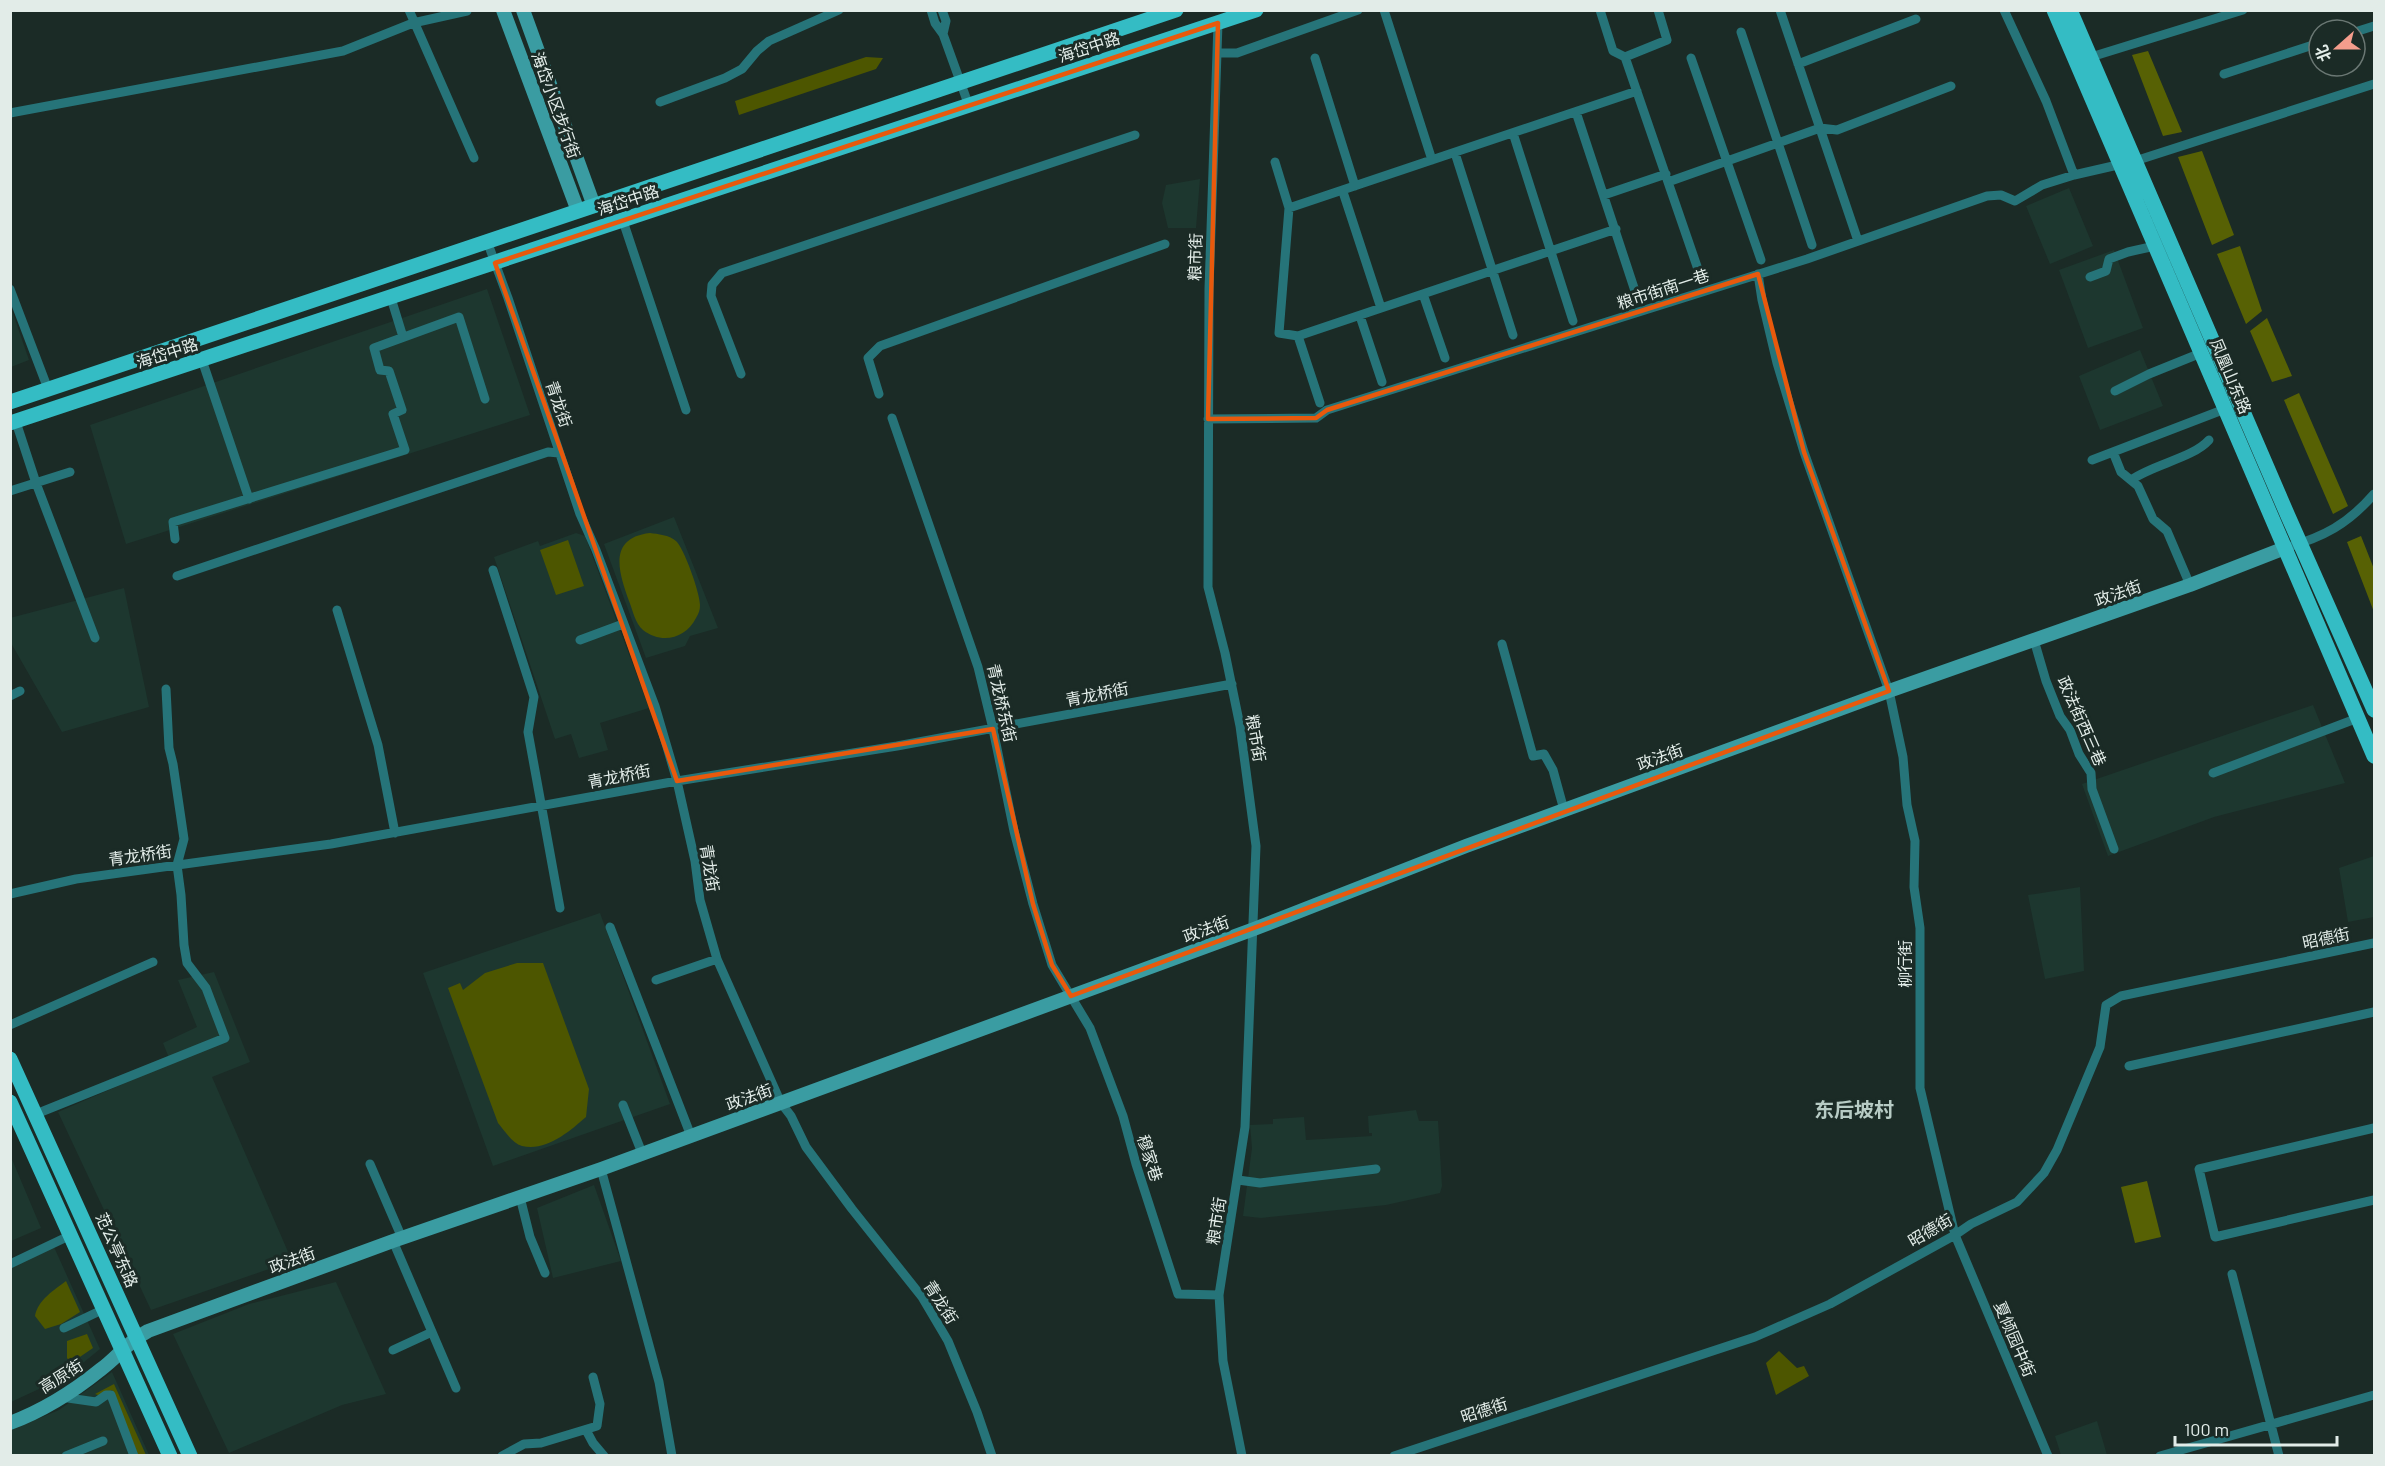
<svg xmlns="http://www.w3.org/2000/svg" width="2385" height="1466" font-family="Barlow,'Noto Sans SC',sans-serif">
	<style>
		.built { fill: #1d372f }
		.green { fill: #4d5600 }
		.forest { fill: #576104 }
		.lines { fill: none; stroke-linecap: round; stroke-linejoin: round }
		.street { stroke: #267479; stroke-width: 9 }
		.secondary { stroke: #3a9ca2; stroke-width: 14 }
		.primary { stroke: #34bcc4; stroke-width: 15 }
		.marked { fill: none; stroke: #e8590c; stroke-width: 4.5; stroke-linejoin: round }
		.labels { text-anchor: middle; stroke-width: 6; stroke-linejoin: round; paint-order: stroke }
		.street-label { font-size: 16px; fill: #e2ece8; stroke: #1b2b26 }
		.quarter-label { font-size: 20px; font-weight: bold; fill: #b7cbc4; stroke: #1b2b26 }
	</style>
	<rect width="100%" height="100%" fill="#1b2b26"/>
	<path class="built" d="M 1200,179 L 1196,228 L 1168,228 L 1162,203 L 1166,185 Z
		M 2069,188 L 2093,246 L 2050,264 L 2026,206 Z
		M 2114,250 L 2143,328 L 2088,348 L 2059,270 Z
		M 487,289 L 530,415 L 126,544 L 90,425 Z
		M 11,308 L 29,360 L 11,367 L 10,367 Z
		M 2140,350 L 2163,406 L 2100,430 L 2079,376 Z
		M 674,517 L 718,628 L 690,636 L 685,646 L 646,658 L 604,544 Z
		M 576,533 L 585,536 L 649,708 L 600,723 L 608,750 L 579,758 L 571,734 L 555,739 L 494,557 L 538,541 L 540,546 Z
		M 124,588 L 149,707 L 62,732 L 11,643 L 10,618 Z
		M 2313,705 L 2345,783 L 2214,817 L 2108,856 L 2082,784 Z
		M 2374,856 L 2374,917 L 2348,922 L 2339,868 Z
		M 2080,887 L 2084,971 L 2045,979 L 2028,895 Z
		M 600,913 L 670,1104 L 493,1166 L 423,973 Z
		M 214,972 L 250,1062 L 212,1077 L 292,1261 L 151,1310 L 58,1112 L 171,1063 L 163,1043 L 197,1027 L 178,980 Z
		M 1416,1110 L 1419,1121 L 1438,1121 L 1442,1186 L 1440,1193 L 1386,1205 L 1261,1218 L 1243,1216 L 1252,1148 L 1250,1125 L 1273,1124 L 1273,1119 L 1304,1117 L 1306,1140 L 1372,1136 L 1372,1133 L 1369,1133 L 1368,1116 Z
		M 11,1157 L 41,1228 L 11,1241 L 10,1241 Z
		M 594,1185 L 621,1261 L 553,1278 L 537,1208 Z
		M 54,1247 L 100,1349 L 67,1376 L 11,1402 L 10,1268 Z
		M 336,1282 L 386,1394 L 342,1405 L 229,1453 L 173,1334 L 249,1304 Z
		M 112,1372 L 149,1455 L 11,1456 L 11,1430 L 59,1410 Z
		M 2097,1421 L 2107,1455 L 2061,1455 L 2055,1436 Z"/>
	<path class="green" d="M 866,57 L 883,58 L 876,69 L 739,115 L 735,101 Z
		M 650,533 C 658,534 669,535 676,541 C 684,548 700,593 700,605 C 700,610 699,613 696,618 C 686,638 662,645 643,630 C 635,623 633,611 629,601 C 619,573 607,538 650,533 Z
		M 568,540 L 584,586 L 556,595 L 540,550 Z
		M 517,963 L 543,963 L 589,1089 L 586,1117 C 570,1131 546,1152 522,1146 C 512,1143 504,1130 498,1123 L 448,988 L 460,983 L 463,990 L 485,973 Z
		M 66,1281 L 80,1312 L 61,1324 L 45,1329 L 35,1316 C 38,1300 54,1290 66,1281 Z
		M 87,1334 L 93,1348 L 71,1363 L 67,1358 L 67,1341 Z
		M 1779,1351 L 1797,1368 L 1804,1366 L 1809,1376 L 1776,1395 L 1766,1363 Z
		M 114,1384 L 146,1455 L 138,1455 L 112,1390 L 101,1396 L 95,1394 Z"/>
	<path class="forest" d="M 2148,51 L 2182,132 L 2163,136 L 2132,55 Z
		M 2202,151 L 2234,235 L 2212,245 L 2178,157 Z
		M 2240,246 L 2262,311 L 2246,324 L 2217,254 Z
		M 2267,318 L 2292,376 L 2272,382 L 2250,331 Z
		M 2299,393 L 2348,506 L 2333,514 L 2284,400 Z
		M 2361,536 L 2374,569 L 2374,612 L 2347,542 Z
		M 2147,1181 L 2161,1237 L 2135,1243 L 2121,1187 Z"/>
	<g class="lines">
		<path class="street" d="M 409,10 L 474,158
			M 931,10 L 935,23 L 943,34 L 969,106
			M 942,10 L 946,21 L 943,34
			M 1384,10 L 1432,160
			M 1600,10 L 1613,51 L 1625,57 L 1701,278
			M 1780,10 L 1858,241
			M 2004,10 L 2046,101 L 2074,175
			M 1218,23 L 1209,289 L 1208,587 L 1225,653 L 1240,726 L 1256,846 L 1245,1127 L 1219,1295 L 1223,1361 L 1242,1456
			M 1741,32 L 1812,245
			M 2355,32 L 2374,26
			M 1217,53 L 1237,53 L 1358,10
			M 1625,57 L 1667,40 L 1658,10
			M 2091,57 L 2243,10
			M 1315,58 L 1355,186
			M 1691,58 L 1761,260
			M 1798,64 L 1916,19
			M 2224,74 L 2319,43
			M 660,102 L 725,78 L 742,69 L 757,51 L 769,41 L 839,10
			M 1576,112 L 1638,300
			M 10,113 L 343,51 L 413,23 L 467,11
			M 1513,133 L 1573,321
			M 1455,153 L 1513,335
			M 1275,162 L 1289,208 L 1279,333 L 1298,336 L 1320,403
			M 1668,182 L 1820,128 L 1837,130 L 1951,86
			M 1344,195 L 1381,308
			M 1604,195 L 1666,174
			M 1289,208 L 1637,91
			M 623,221 L 686,410
			M 487,241 L 508,298 L 580,514 L 596,550 L 655,706 L 677,781 L 695,861 L 700,900 L 717,959 L 781,1103 L 791,1116 L 806,1147 L 852,1209 L 922,1297 L 948,1341 L 977,1412 L 992,1456
			M 1758,274 L 1762,300 L 1777,363 L 1804,452 L 1889,691 L 1903,757 L 1907,805 L 1915,841 L 1914,887 L 1920,928 L 1920,1088 L 1955,1235 L 2048,1456
			M 2090,277 L 2106,271 L 2109,259 L 2128,252 L 2155,246
			M 10,289 L 48,389
			M 1423,294 L 1445,358
			M 391,298 L 403,337
			M 1360,316 L 1382,382
			M 1298,336 L 1616,229
			M 202,360 L 249,499
			M 741,374 L 711,296 L 712,285 L 722,273 L 1135,135
			M 2115,391 L 2149,374 L 2201,353
			M 879,394 L 868,358 L 880,346 L 1165,244
			M 892,418 L 978,667 L 993,729 L 1014,831 L 1033,904 L 1052,965 L 1090,1028 L 1123,1116 L 1136,1164 L 1178,1294 L 1219,1295
			M 1208,419 L 1316,418 L 1327,410 L 1807,259 L 1987,196 L 2001,195 L 2015,201 L 2042,185 L 2074,175 L 2135,161 L 2374,84
			M 16,422 L 36,483 L 95,638
			M 2113,452 L 2121,472 L 2138,486 L 2153,519 L 2167,531 L 2190,585
			M 2092,460 L 2225,409
			M 2131,480 C 2154,464 2193,458 2209,440
			M 10,491 L 70,472
			M 175,539 L 173,522 L 405,450 L 393,414 L 402,410 L 389,371 L 380,370 L 374,348 L 459,317 L 485,399
			M 2285,548 C 2324,537 2348,524 2374,494
			M 493,570 L 534,697 L 528,732 L 560,908
			M 177,576 L 548,452 L 559,453
			M 337,610 L 378,745 L 395,833
			M 580,640 L 623,624
			M 2034,640 L 2046,681 L 2060,716 L 2070,730 L 2079,754 L 2091,773 L 2092,789 L 2114,849
			M 1502,644 L 1533,756 L 1544,754 L 1553,770 L 1564,810
			M 10,696 L 20,691
			M 2213,773 L 2358,718
			M 10,894 L 76,879 L 331,844 L 677,781 L 897,746 L 1232,684
			M 610,927 L 691,1136
			M 656,980 L 717,959
			M 10,1025 L 153,962
			M 2129,1066 L 2374,1012
			M 623,1105 L 642,1153
			M 36,1114 L 225,1038 L 206,988 L 187,963 L 184,945 L 181,895 L 177,865 L 184,839 L 173,764 L 169,748 L 166,689
			M 2374,1128 L 2199,1169 L 2215,1237 L 2374,1200
			M 370,1164 L 402,1238
			M 601,1169 L 659,1382 L 672,1456
			M 1238,1180 L 1260,1183 L 1376,1169
			M 520,1197 L 530,1237 L 545,1273
			M 393,1241 L 456,1388
			M 10,1264 L 71,1235
			M 2232,1274 L 2279,1456
			M 64,1328 L 104,1309
			M 393,1350 L 432,1332
			M 61,1397 L 96,1402 L 106,1395 L 111,1395 L 134,1456
			M 586,1430 L 593,1443 L 604,1456
			M 66,1456 L 103,1441
			M 502,1456 L 524,1444 L 541,1443 L 597,1426 L 600,1404 L 593,1377
			M 1394,1456 L 1755,1337 L 1830,1304 L 1955,1235 L 1971,1224 L 2017,1202 L 2044,1173 L 2057,1150 L 2100,1047 L 2106,1005 L 2121,996 L 2374,943
			M 2160,1456 L 2374,1395"/>
		<path class="secondary" d="M 503,10 L 578,211
			M 523,10 L 594,206
			M 10,1423 C 42,1411 74,1391 100,1370 C 119,1356 126,1343 148,1331 L 393,1241 L 601,1169 L 1254,929 L 1466,846 L 1889,691 L 2190,585 L 2285,548"/>
		<path class="primary" d="M 2054,10 L 2374,756
			M 2070,10 L 2288,516 L 2374,710
			M 10,402 L 1176,10
			M 10,423 L 1256,10
			M 10,1059 L 190,1456
			M 10,1102 L 170,1456"/>
	</g>
	<path class="marked" d="M 1218,23 L 1208,419 L 1316,418 L 1327,410 L 1758,274 L 1804,452 L 1889,691 L 1071,996 L 1052,965 L 1033,904 L 993,729 L 677,781 L 495,263 Z"/>
	<g class="labels">
		<g class="street-label">
			<text transform="translate(1089 47) rotate(-18)" y="6">海岱中路</text>
			<text transform="translate(556 105) rotate(70)" y="6">海岱小区步行街</text>
			<text transform="translate(628 200) rotate(-18)" y="6">海岱中路</text>
			<text transform="translate(1195 257) rotate(-88)" y="6">粮市街</text>
			<text transform="translate(1663 289) rotate(-18)" y="6">粮市街南一巷</text>
			<text transform="translate(167 353) rotate(-18)" y="6">海岱中路</text>
			<text transform="translate(2231 376) rotate(67)" y="6">凤凰山东路</text>
			<text transform="translate(559 404) rotate(71)" y="6">青龙街</text>
			<text transform="translate(2118 593) rotate(-19)" y="6">政法街</text>
			<text transform="translate(1097 694) rotate(-11)" y="6">青龙桥街</text>
			<text transform="translate(1002 703) rotate(77)" y="6">青龙桥东街</text>
			<text transform="translate(2082 721) rotate(66)" y="6">政法街西三巷</text>
			<text transform="translate(1256 738) rotate(80)" y="6">粮市街</text>
			<text transform="translate(1660 757) rotate(-20)" y="6">政法街</text>
			<text transform="translate(619 776) rotate(-11)" y="6">青龙桥街</text>
			<text transform="translate(140 855) rotate(-8)" y="6">青龙桥街</text>
			<text transform="translate(710 868) rotate(81)" y="6">青龙街</text>
			<text transform="translate(1206 929) rotate(-20)" y="6">政法街</text>
			<text transform="translate(2326 938) rotate(-12)" y="6">昭德街</text>
			<text transform="translate(1905 964) rotate(-90)" y="6">柳行街</text>
			<text transform="translate(749 1097) rotate(-20)" y="6">政法街</text>
			<text transform="translate(1150 1158) rotate(72)" y="6">穆家巷</text>
			<text transform="translate(1216 1221) rotate(-81)" y="6">粮市街</text>
			<text transform="translate(1930 1230) rotate(-30)" y="6">昭德街</text>
			<text transform="translate(117 1250) rotate(66)" y="6">范公亭东路</text>
			<text transform="translate(292 1260) rotate(-20)" y="6">政法街</text>
			<text transform="translate(941 1302) rotate(57)" y="6">青龙街</text>
			<text transform="translate(2015 1339) rotate(67)" y="6">夏倾园中街</text>
			<text transform="translate(61 1376) rotate(-32)" y="6">高原街</text>
			<text transform="translate(1484 1410) rotate(-18)" y="6">昭德街</text>
		</g>
		<g class="quarter-label">
			<text x="1854" y="1117">东后坡村</text>
		</g>
	</g>
	<rect width="2385" height="1466" fill="none" stroke="#e2ece8" stroke-width="24"/>
	<g transform="translate(2337 48) rotate(249)"><circle r="28" fill="#1b2b26" stroke="#6b7874" stroke-width="1.5"/>
	<path d="M0-4.5L10 22L0 15L-10 22Z" fill="#f49d8c"/>
	<text y="-9" font-size="16" font-weight="bold" text-anchor="middle" fill="#e2ece8">北</text>
	</g>
	<path d="M2175 1436v9h162v-9" fill="none" stroke="#e2ece8" stroke-width="3"/>
	<text x="2184" y="1436" font-size="18" fill="#e2ece8" stroke="#1b2b26" stroke-width="4.5" paint-order="stroke">100 m</text>
</svg>
